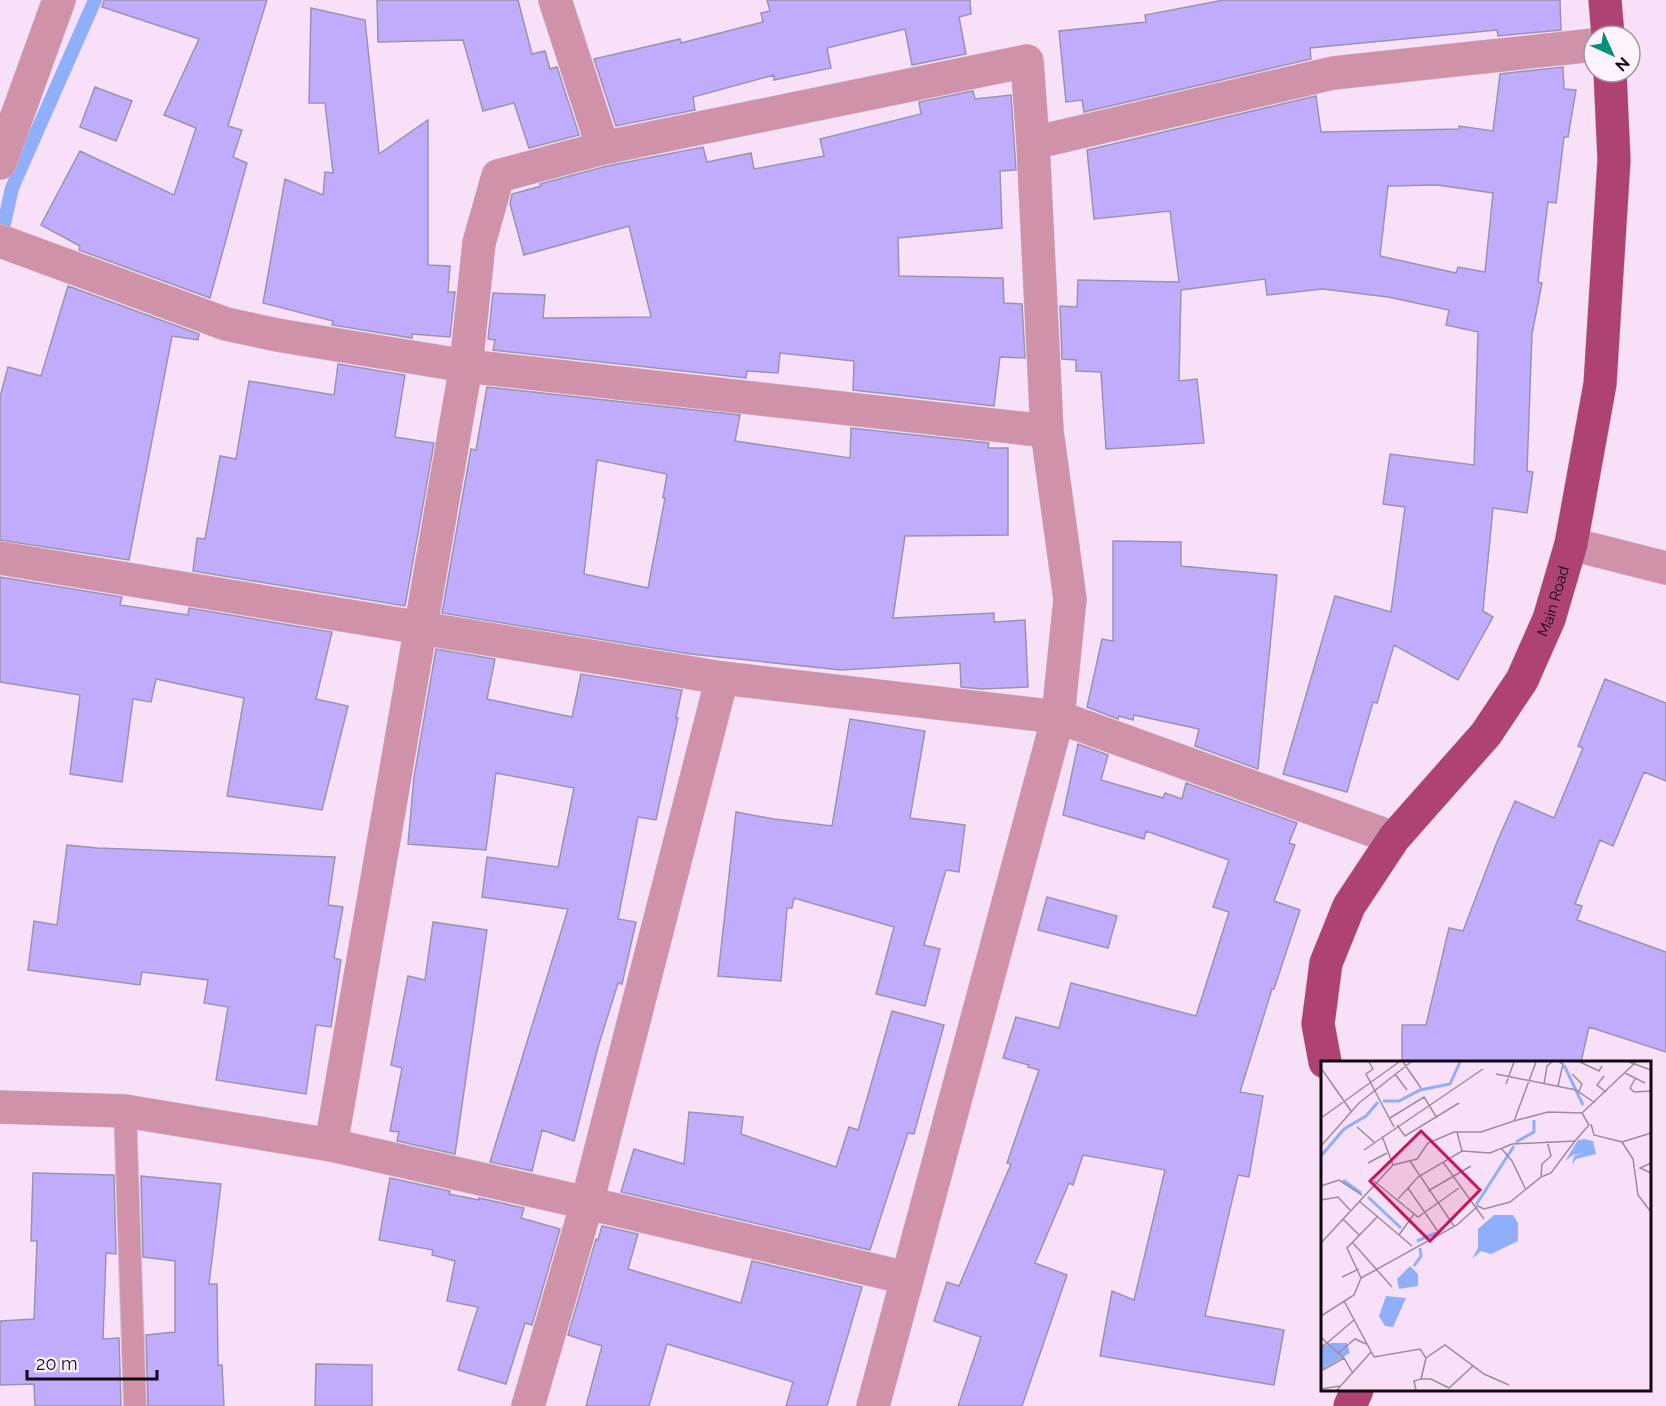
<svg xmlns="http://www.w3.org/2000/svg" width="1666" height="1406" font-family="Raleway,sans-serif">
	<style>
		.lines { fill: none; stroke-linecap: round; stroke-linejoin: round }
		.stream { stroke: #8faffa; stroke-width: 14 }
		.building { fill: #c1abfc; stroke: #9a93af; stroke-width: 1.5; fill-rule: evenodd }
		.service-casing { stroke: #d3bed3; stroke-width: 24 }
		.minor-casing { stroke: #d3bed3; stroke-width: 34 }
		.primary-casing { stroke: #d3bed3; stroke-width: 34 }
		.service { stroke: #cf92a9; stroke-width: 22 }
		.minor { stroke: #cf92a9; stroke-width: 33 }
		.primary { stroke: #ae4373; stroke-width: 33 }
		.labels { text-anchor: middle; stroke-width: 4.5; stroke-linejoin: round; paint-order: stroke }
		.street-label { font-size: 15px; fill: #110911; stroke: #fdf3fd }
		.inset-river { fill: none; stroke: #8faffa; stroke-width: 3 }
		.inset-road { fill: none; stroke: #9c8b9c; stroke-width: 1.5 }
		.view { fill: #c2185b; fill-opacity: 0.15; stroke: #c2185b; stroke-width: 3 }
		.inset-edge { fill: none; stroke: #110911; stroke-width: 3 }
	</style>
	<rect width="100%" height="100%" fill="#f8e1f8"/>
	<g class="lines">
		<path class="stream" d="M 0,242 L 12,188 L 95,0"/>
	</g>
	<path class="building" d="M 104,0 L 267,0 L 228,126 L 242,130 L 233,157 L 247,163 L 210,298 L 79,250 L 80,246 L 41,225 L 80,151 L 174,195 L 196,128 L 164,115 L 199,39 L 102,7 Z
		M 377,0 L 518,0 L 532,54 L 545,51 L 550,69 L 557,67 L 579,135 L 529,148 L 514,103 L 483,111 L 463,40 L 378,42 Z
		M 767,0 L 970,0 L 971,14 L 959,17 L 966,54 L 912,65 L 905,29 L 827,48 L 831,68 L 774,80 L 774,75 L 693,97 L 695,110 L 616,126 L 594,59 L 680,39 L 681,43 L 763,22 L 761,13 L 770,11 Z
		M 1224,0 L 1560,0 L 1561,30 L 1498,36 L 1497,30 L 1310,48 L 1311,59 L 1084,112 L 1082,100 L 1066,102 L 1059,31 L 1146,22 L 1145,15 Z
		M 311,8 L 365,20 L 379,154 L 428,120 L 428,265 L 450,266 L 448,292 L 455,292 L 450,337 L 412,334 L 412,338 L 332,325 L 333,321 L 263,303 L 285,179 L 323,195 L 325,172 L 333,173 L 325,103 L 309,103 Z
		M 1563,67 L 1564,89 L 1576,90 L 1568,137 L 1564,137 L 1556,203 L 1548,202 L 1538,282 L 1542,283 L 1532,334 L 1527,471 L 1533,472 L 1527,513 L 1493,508 L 1483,611 L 1493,617 L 1458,680 L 1394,645 L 1377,703 L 1373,702 L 1347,792 L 1283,774 L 1335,596 L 1391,612 L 1405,507 L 1383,504 L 1390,454 L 1474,465 L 1478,332 L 1446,325 L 1449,310 L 1388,297 L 1323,289 L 1267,295 L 1265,279 L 1181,290 L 1179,381 L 1197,379 L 1204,443 L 1106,449 L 1101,372 L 1076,371 L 1076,360 L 1062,359 L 1060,306 L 1077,307 L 1078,280 L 1179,282 L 1170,211 L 1094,219 L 1087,150 L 1316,96 L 1321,132 L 1459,129 L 1459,126 L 1493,131 L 1500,74 ZM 1437,185 L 1493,193 L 1485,272 L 1458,267 L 1456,273 L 1380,256 L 1388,186 Z
		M 95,87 L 132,101 L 116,141 L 80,127 Z
		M 973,91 L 975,99 L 1011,95 L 1016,170 L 1000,171 L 1002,228 L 898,238 L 899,276 L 1003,278 L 1004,303 L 1022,304 L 1025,358 L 1000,357 L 994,406 L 853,390 L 854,361 L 780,353 L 778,373 L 747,371 L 746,378 L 493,350 L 495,340 L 488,339 L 493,293 L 545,295 L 543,318 L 651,317 L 629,226 L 524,255 L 510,204 L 512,194 L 541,186 L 540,184 L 607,166 L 703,147 L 707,162 L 751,153 L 754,169 L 824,156 L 820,139 L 921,114 L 919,102 Z
		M 68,286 L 199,334 L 198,340 L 172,336 L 129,560 L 0,540 L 0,397 L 8,367 L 41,376 Z
		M 338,364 L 405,375 L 395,437 L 434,443 L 405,606 L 193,571 L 197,538 L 205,539 L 220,456 L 236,459 L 249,381 L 334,395 Z
		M 487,387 L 740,415 L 735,441 L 850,458 L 851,428 L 989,443 L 988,448 L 1008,448 L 1008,535 L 905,536 L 893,618 L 994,613 L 994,622 L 1025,620 L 1028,687 L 982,689 L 961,687 L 960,663 L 841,670 L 690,654 L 442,613 L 471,449 L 476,450 ZM 597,460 L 667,474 L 663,498 L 665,498 L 648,588 L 584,574 Z
		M 1113,541 L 1181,542 L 1181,566 L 1277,575 L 1258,769 L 1195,746 L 1199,729 L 1134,715 L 1133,720 L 1119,716 L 1118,719 L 1087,707 L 1102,639 L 1113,641 Z
		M 0,577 L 122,597 L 120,605 L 188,615 L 189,608 L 332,632 L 316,699 L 348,706 L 322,810 L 227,796 L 244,698 L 156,679 L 151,702 L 133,699 L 122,782 L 70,774 L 80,695 L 0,682 Z
		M 436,649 L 495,659 L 487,699 L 572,717 L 581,674 L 682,690 L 676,718 L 678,718 L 656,820 L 638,817 L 618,919 L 636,922 L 622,984 L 618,983 L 598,1047 L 574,1141 L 542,1130 L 532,1171 L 490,1162 L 568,909 L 482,897 L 487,857 L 558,867 L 574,788 L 496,773 L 486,850 L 408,844 L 414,777 Z
		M 1605,679 L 1666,703 L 1666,781 L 1644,772 L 1613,846 L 1600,840 L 1575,904 L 1582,906 L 1577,920 L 1666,952 L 1666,1052 L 1589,1027 L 1581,1062 L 1402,1062 L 1402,1025 L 1426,1025 L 1449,928 L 1463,931 L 1497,842 L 1515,801 L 1554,818 L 1583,748 L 1578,746 Z
		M 850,719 L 925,731 L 910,818 L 965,825 L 959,872 L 946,870 L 924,945 L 940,949 L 925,1006 L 876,994 L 894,927 L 794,898 L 792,908 L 787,908 L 781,981 L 718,976 L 736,812 L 774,819 L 832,826 Z
		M 1078,744 L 1108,755 L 1101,780 L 1163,798 L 1165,793 L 1182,799 L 1186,783 L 1297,823 L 1289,843 L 1295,845 L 1274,901 L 1300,910 L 1274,989 L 1272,989 L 1240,1092 L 1263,1096 L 1249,1177 L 1238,1175 L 1205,1316 L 1284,1330 L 1274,1385 L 1100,1356 L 1112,1291 L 1134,1300 L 1165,1170 L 1083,1155 L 1073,1185 L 1069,1183 L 1035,1263 L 1067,1275 L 1022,1406 L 958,1406 L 981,1337 L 934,1321 L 947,1282 L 959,1286 L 1011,1164 L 1007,1163 L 1039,1070 L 1028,1067 L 1029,1065 L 1003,1058 L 1016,1017 L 1059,1028 L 1071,983 L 1196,1016 L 1229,912 L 1213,907 L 1229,860 L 1146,831 L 1144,839 L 1063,815 Z
		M 67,845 L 97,848 L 335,857 L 328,905 L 343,907 L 334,958 L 341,960 L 331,1027 L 316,1025 L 306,1094 L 216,1080 L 228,1007 L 204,1003 L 208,980 L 142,972 L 140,985 L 28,970 L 34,921 L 57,925 Z
		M 1047,897 L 1117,916 L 1108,948 L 1038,930 Z
		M 433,922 L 487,930 L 455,1154 L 397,1141 L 399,1132 L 390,1131 L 402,1068 L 391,1065 L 408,976 L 425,980 Z
		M 892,1011 L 944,1025 L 914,1134 L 908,1133 L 870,1250 L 621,1192 L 634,1149 L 684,1164 L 689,1112 L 743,1117 L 741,1134 L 836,1167 L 849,1127 L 858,1130 Z
		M 33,1173 L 114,1175 L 116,1254 L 106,1253 L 103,1339 L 119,1338 L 121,1406 L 35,1406 L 34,1384 L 0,1385 L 0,1321 L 34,1319 L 37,1241 L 31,1241 Z
		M 141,1176 L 221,1184 L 209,1284 L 217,1284 L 218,1365 L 222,1365 L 224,1406 L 148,1406 L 146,1335 L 175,1332 L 175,1261 L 143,1257 Z
		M 390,1178 L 450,1191 L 449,1194 L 479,1200 L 479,1198 L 524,1208 L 521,1218 L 560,1229 L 532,1325 L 525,1323 L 506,1384 L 458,1370 L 478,1307 L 447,1301 L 455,1261 L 432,1255 L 433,1250 L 379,1240 Z
		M 602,1226 L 638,1234 L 628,1269 L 741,1303 L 752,1261 L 862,1287 L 827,1406 L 786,1406 L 793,1382 L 667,1344 L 649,1406 L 586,1406 L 602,1346 L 568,1335 L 596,1239 L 598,1240 Z
		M 316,1364 L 372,1365 L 372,1406 L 315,1406 Z"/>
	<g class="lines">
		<defs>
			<path id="service" d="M 125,1111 L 135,1406"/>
			<path id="minor" d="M 555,0 L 603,148
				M 0,163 L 59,0
				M 0,241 L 226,324 L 277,335 L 466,366 L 1047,431
				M 1571,544 L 1666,568
				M 0,558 L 722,678 L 1058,717 L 1394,838
				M 0,1107 L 125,1111 L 331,1145 L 587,1203 L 907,1278
				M 331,1145 L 466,366 L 479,243 L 498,176 L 603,148 L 1027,61 L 1033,143 L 1333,73 L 1594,45
				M 528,1406 L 587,1203 L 722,678
				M 873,1406 L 1058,717 L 1070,599 L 1047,431 L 1033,143"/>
			<g id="primary">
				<path d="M 1605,0 L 1608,36"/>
				<path id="s1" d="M 1325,1062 L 1318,1024 L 1326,963 L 1349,906 L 1394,838 L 1486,734 L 1522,680 L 1549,619 L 1571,544 L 1600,384 L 1614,160 L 1610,72"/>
				<path d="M 1350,1406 L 1357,1390"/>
			</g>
		</defs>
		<use href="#service" class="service-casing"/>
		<use href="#minor" class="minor-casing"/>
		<use href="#primary" class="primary-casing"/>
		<use href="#service" class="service"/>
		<use href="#minor" class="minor"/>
		<use href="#primary" class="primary"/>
	</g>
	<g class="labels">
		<g class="street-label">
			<text dy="5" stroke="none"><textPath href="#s1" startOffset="532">Main Road</textPath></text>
		</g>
	</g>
	<g transform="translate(1321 1061)">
		<rect width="330" height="330" fill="#f8e1f8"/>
		<path d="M 264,78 L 272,80 L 275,93 L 255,98 L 251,104 L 253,95 L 262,92 L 252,94 L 244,100 L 257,79 ZM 173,154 L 192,154 L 197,162 L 197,180 L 170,193 L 160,190 L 151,198 L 157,187 L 157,168 ZM 89,205 L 97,213 L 97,225 L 78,228 L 76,218 ZM 65,235 L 85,237 L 72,266 L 64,265 L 58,255 ZM 10,282 L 26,282 L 29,292 L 0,309 L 0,286 Z" fill="#8faffa"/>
		<path class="inset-river" d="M 243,4 L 262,44M 62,40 L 78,40 L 99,29 L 129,23 L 139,1M 195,81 L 213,71 L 213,59M 0,95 L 23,68 L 45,55 L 57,41M 22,119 L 40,132M 47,136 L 80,167M 155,144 L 193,85M 96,180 L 115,172M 93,205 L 100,195 L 99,187"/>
		<path class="inset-road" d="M 48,1 L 52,8 L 45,13 L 73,66M 82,1 L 100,27M 259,1 L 278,10 L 281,5M 308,1 L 330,9M 0,7 L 30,50M 304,12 L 324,22M 74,13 L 86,29M 175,13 L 255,29 L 274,42M 251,13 L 261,23 L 258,30M 283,15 L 276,24 L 285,31M 314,18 L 309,27 L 313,31 L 330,30M 185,23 L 193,1M 223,23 L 226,5 L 231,1M 237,25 L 242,3 L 238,1M 0,57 L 78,1M 69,57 L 103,36 L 116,57M 193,60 L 227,51 L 261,52 L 315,1M 270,63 L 273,74 L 301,81 L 312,98 L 317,134 L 330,151M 76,64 L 84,75 L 138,42M 36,66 L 53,81M 136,71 L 141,90M 61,75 L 72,104M 301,81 L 330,72M 0,85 L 38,42 L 90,1M 180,87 L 191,100 L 205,129M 43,89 L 162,8M 89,100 L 133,165M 122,101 L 163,158M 47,102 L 66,92M 330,102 L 319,107 L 330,112M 220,116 L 230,112 L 254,80M 53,120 L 97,156 L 138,127M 0,125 L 18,119 L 41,134M 87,127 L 118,172M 107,130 L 150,105M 77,138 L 97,116 L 141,90 L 169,92 L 191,83 L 254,80 L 268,64 L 261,52M 0,139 L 17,136 L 29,149M 38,140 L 91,185M 22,158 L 39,175M 78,174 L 93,153M 0,182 L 72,104 L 96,98 L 107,82 L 133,71 L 160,71 L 193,60 L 215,1M 32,182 L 71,226M 21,216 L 38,208M 40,217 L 136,164 L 157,145 L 163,148 L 189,141 L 220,116 L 221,103 L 230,95 L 226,80M 23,240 L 53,296 L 99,288 L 105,297M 0,255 L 33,234 L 40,217 L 26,187 L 57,155M 0,276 L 6,282 L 34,258M 0,286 L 6,282 L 23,297 L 31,311M 17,292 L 34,278 L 45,283M 0,310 L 23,297M 100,318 L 105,297 L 124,284 L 163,313 L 188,324M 0,328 L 19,325M 16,329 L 50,291M 95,329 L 93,320 L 100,318 L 110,318 L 128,327 L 153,304"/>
		<path class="view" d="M 100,70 L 159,129 L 109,180 L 49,120 Z"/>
		<rect width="330" height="330" class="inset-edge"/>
	</g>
	<g transform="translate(1612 54) rotate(135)"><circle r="28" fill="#fdf3fd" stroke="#9f959f" stroke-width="1.5"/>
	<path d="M0-4.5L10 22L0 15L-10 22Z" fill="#01907b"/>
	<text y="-9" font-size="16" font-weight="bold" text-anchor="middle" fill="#110911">N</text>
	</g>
	<path d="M27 1370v9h130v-9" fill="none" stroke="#110911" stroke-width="3"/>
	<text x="36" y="1370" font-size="18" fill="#110911" stroke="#fdf3fd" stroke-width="4.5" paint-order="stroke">20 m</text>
</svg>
